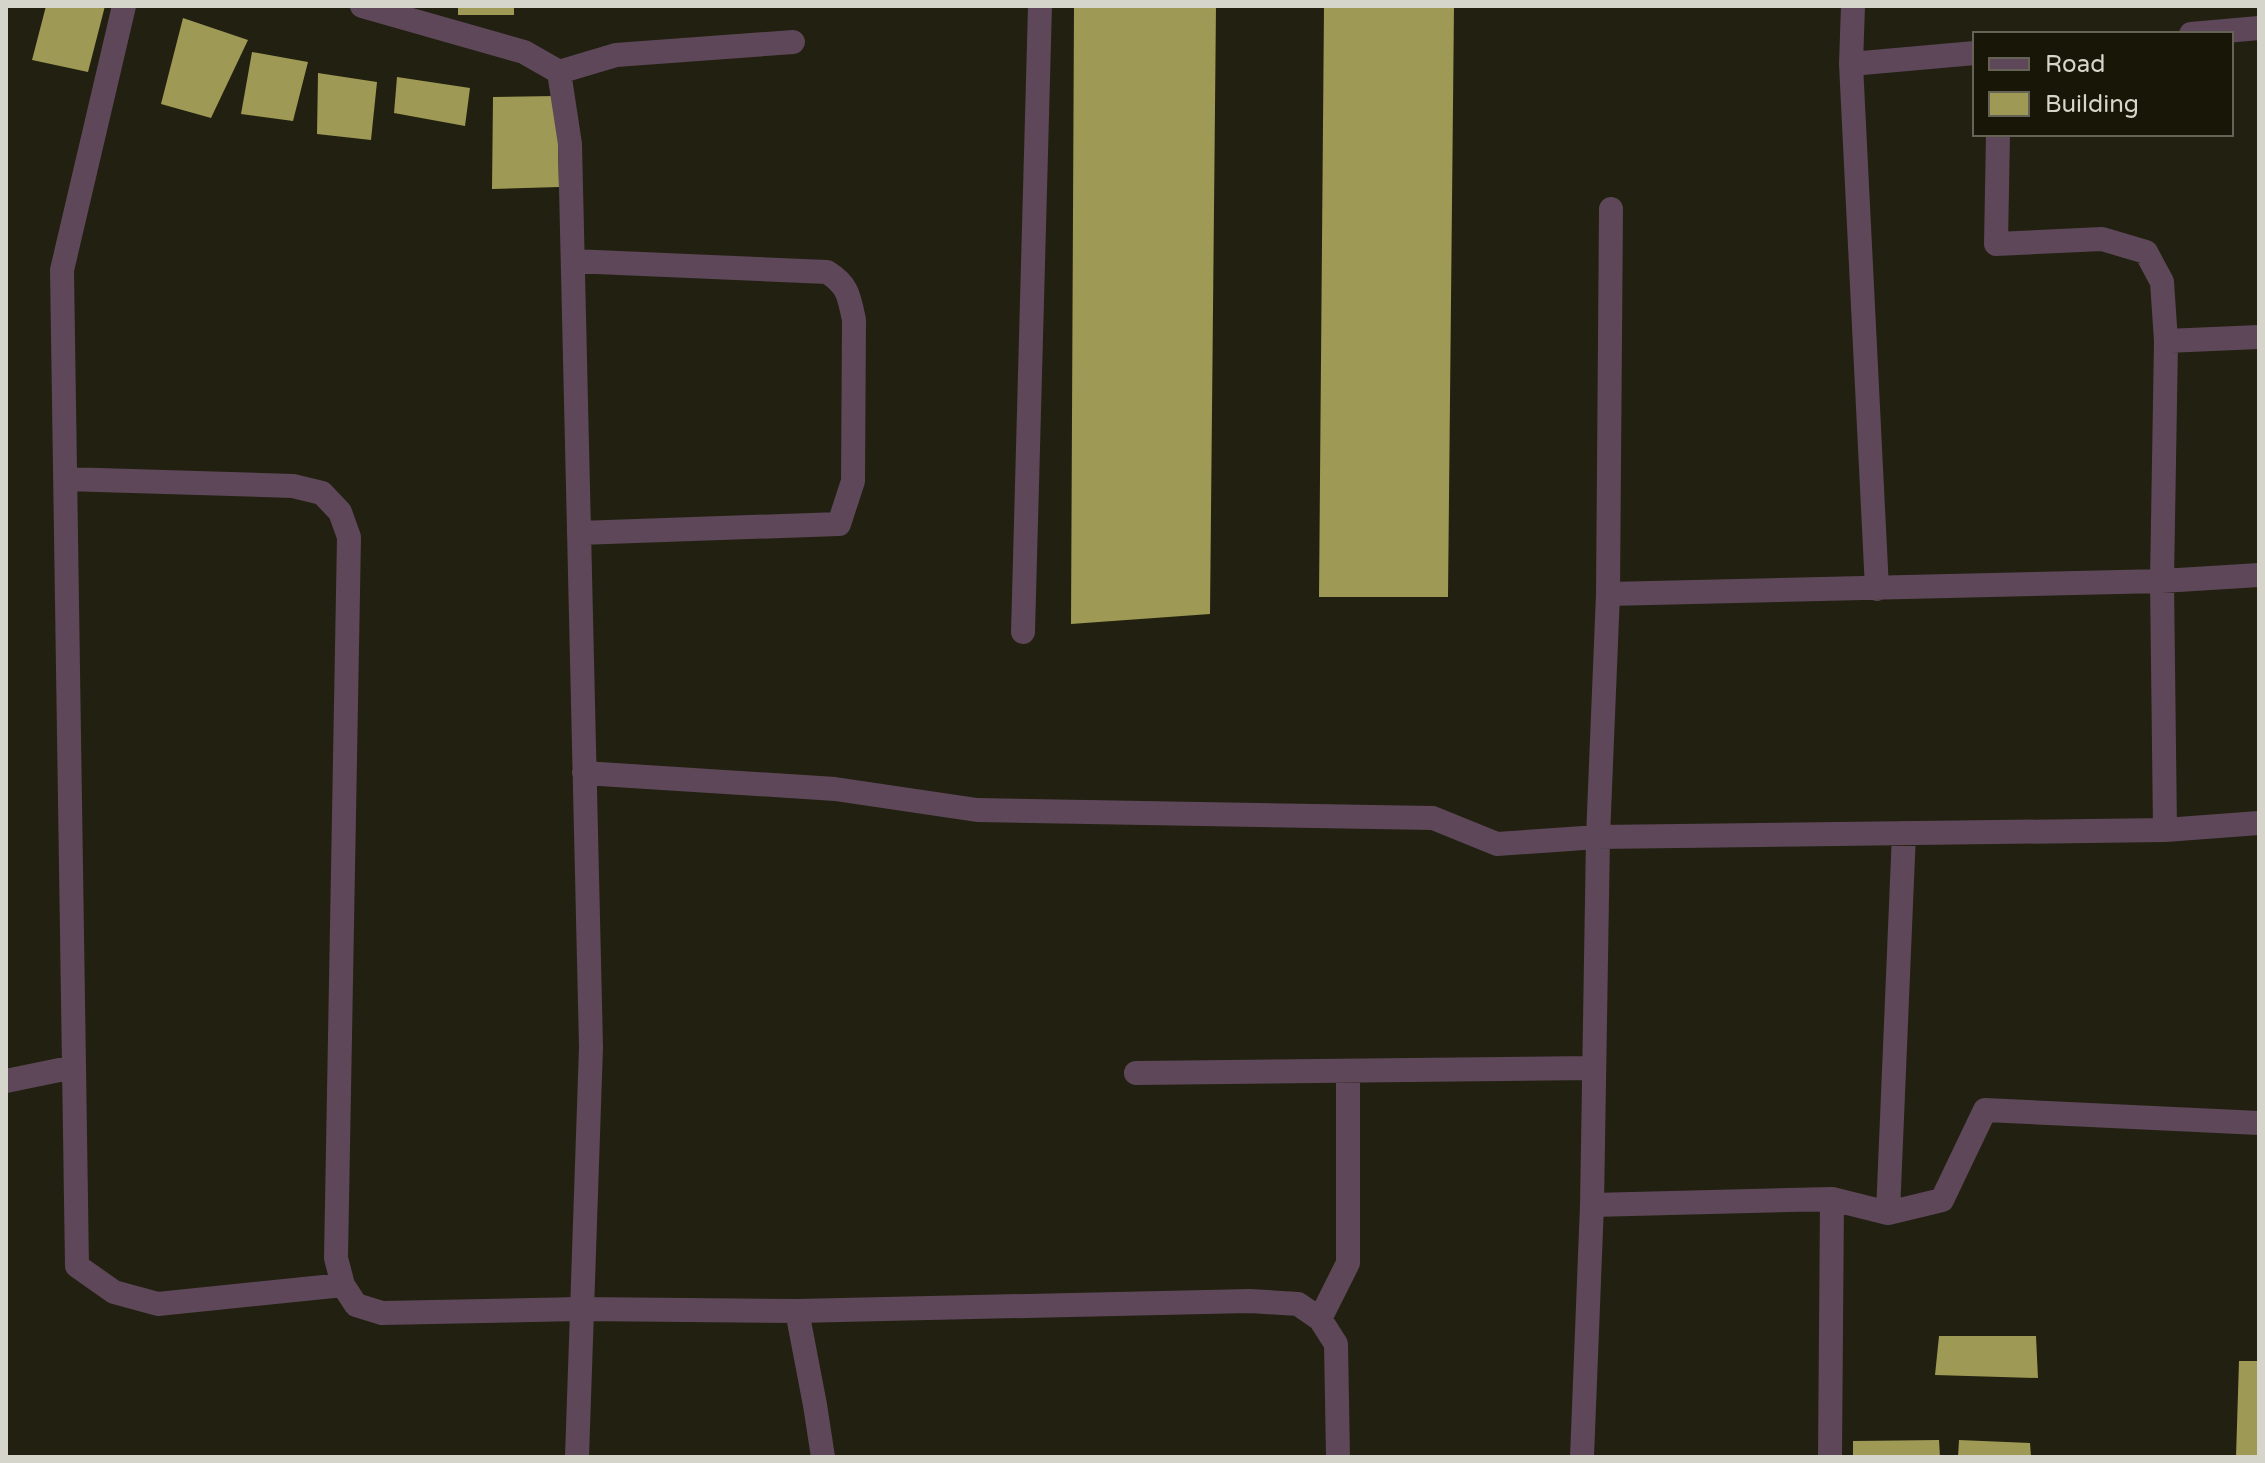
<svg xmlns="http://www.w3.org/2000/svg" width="2265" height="1463" viewBox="0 0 2265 1463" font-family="'Varela Round',sans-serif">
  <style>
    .building { fill: #9e9954 }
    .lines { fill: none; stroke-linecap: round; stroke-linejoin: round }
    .minor { stroke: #5d4759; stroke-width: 24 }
  </style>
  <rect width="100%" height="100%" fill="#222010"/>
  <path class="building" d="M 46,6 L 105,6 L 88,72 L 32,60 Z
    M 458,6 L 514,6 L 514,15 L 458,15 Z
    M 1074,6 L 1216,6 L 1210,614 L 1071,624 Z
    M 1324,6 L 1454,6 L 1448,597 L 1319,597 Z
    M 183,18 L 248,40 L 211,118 L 161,104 Z
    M 252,52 L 308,62 L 293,121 L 241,114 Z
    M 318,73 L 377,82 L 371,140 L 317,134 Z
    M 397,77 L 470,88 L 465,126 L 394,113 Z
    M 557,96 L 559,187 L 492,189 L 493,97 Z
    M 1939,1336 L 2036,1336 L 2038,1378 L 1935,1375 Z
    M 2239,1361 L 2259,1361 L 2259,1457 L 2236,1457 Z
    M 1939,1440 L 1940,1457 L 1853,1457 L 1853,1441 Z
    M 1959,1440 L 2030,1443 L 2031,1457 L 1958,1457 Z"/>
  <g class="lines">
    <path class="minor" d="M 124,6 L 62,270 L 77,1266 L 114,1292 L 158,1304 L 343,1285
      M 362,6 L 524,52 L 559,72 L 570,144 L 591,1047 L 577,1457
      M 2191,34 L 2259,28
      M 1851,64 L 1853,6
      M 559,72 L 616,55 L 793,42
      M 1998,134 L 1996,244 L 2102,239 L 2146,252 L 2162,282 L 2166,341
      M 573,261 L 827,272 C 848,285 849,296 854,320 L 853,481 L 839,524 L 579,533
      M 65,479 L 293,486 L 322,493 L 340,512 L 349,537 L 336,1258 L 343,1285 L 356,1305 L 382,1313 L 581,1309 L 797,1311 L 1250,1301 L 1298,1304 L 1320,1319 L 1336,1344 L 1338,1457
      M 1877,589 L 1851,64 L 1975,53
      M 1608,594 L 2162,581 L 2259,575
      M 1023,632 L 1040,6
      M 584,773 L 835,789 L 977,810 L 1433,818 L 1497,844 L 1598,837 L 2165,830 L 2259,823
      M 2165,830 L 2162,581 L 2166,341 L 2259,337
      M 1136,1073 L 1594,1068
      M 6,1081 L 74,1067
      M 1832,1199 L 1888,1213 L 1942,1200 L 1985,1110 L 2259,1123
      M 1592,1205 L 1832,1199 L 1830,1457
      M 1888,1213 L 1904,833
      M 797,1311 L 815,1405 L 823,1457
      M 1320,1319 L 1348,1263 L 1348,1071
      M 1582,1457 L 1592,1205 L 1598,837 L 1608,594 L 1611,209"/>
  </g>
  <rect width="2265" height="1463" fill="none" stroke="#d6d5cb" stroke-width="16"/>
  <rect x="1973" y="32" width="260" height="104" fill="#181707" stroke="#646355" stroke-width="2"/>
  <rect x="1989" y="58" width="40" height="12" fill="#5d4759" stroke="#646355" stroke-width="2"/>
  <text x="2045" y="72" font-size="24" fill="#d6d5cb">Road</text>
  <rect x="1989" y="92" width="40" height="24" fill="#9e9954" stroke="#646355" stroke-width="2"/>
  <text x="2045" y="112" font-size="24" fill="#d6d5cb">Building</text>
</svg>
